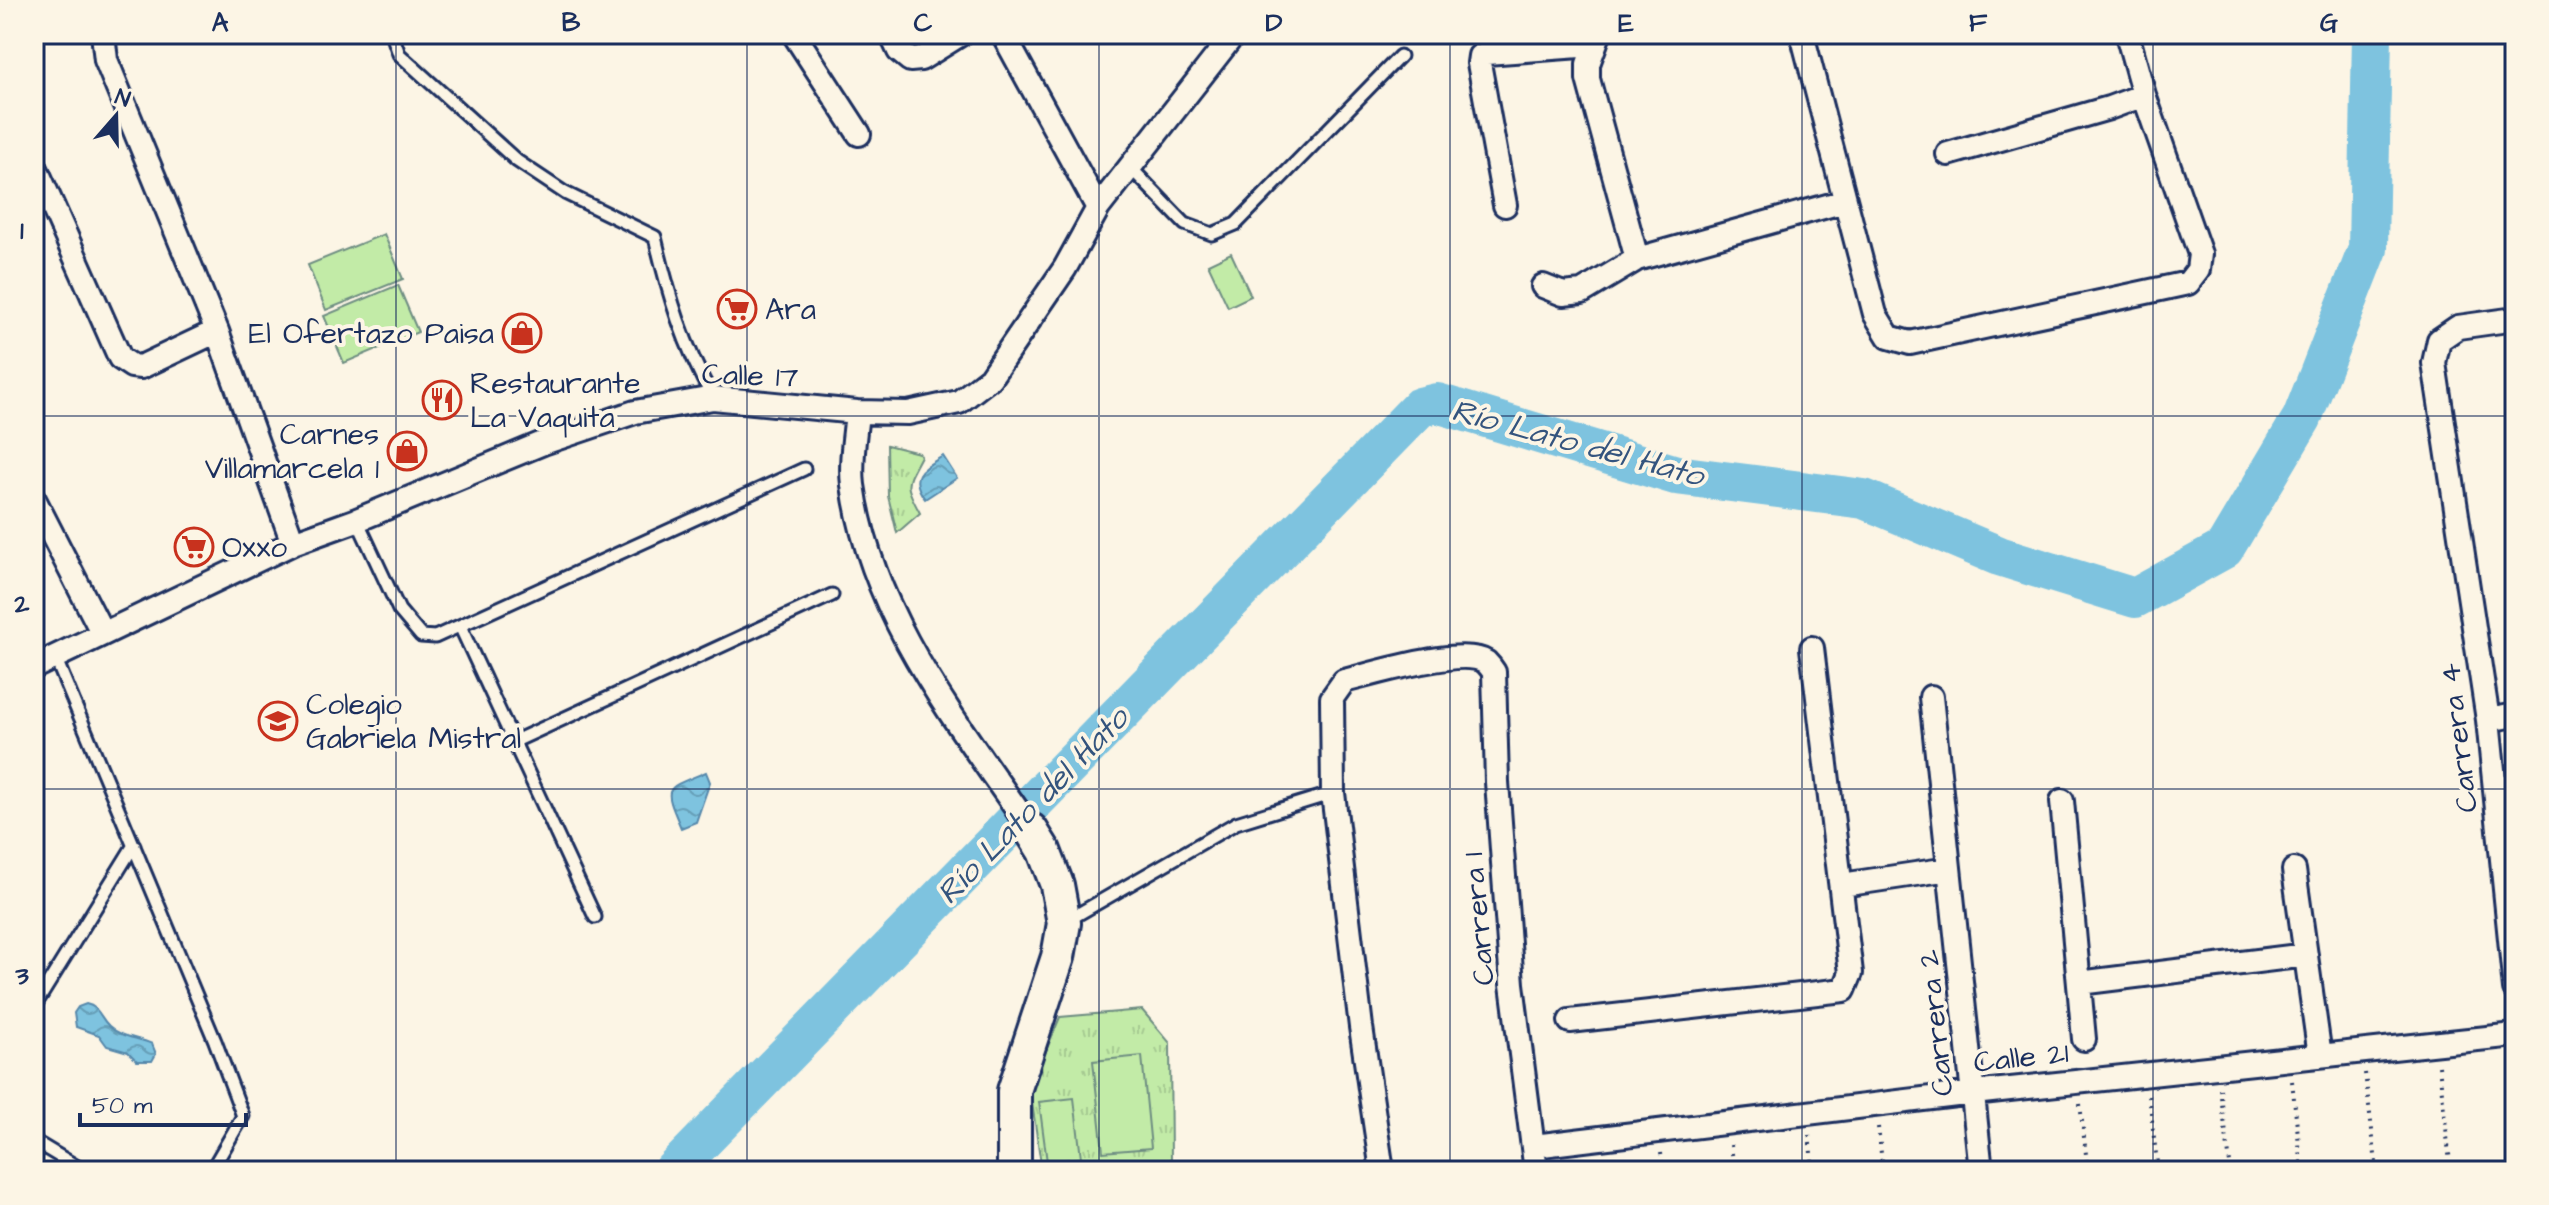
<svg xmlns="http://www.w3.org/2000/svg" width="2549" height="1205" viewBox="0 0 2549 1205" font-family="'Architects Daughter',sans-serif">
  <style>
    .grass { fill: url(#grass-tufts); stroke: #6e8d82; stroke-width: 2 }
    .pitch { fill: #c2eba7; stroke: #6e8d82; stroke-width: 2 }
    .water { fill: url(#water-waves); stroke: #5688ab; stroke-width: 2 }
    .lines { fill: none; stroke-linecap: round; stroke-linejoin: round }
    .river { stroke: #7ec3df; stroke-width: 40 }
    .lane-casing { stroke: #1b2f5e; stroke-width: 17 }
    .street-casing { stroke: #1b2f5e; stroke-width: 28 }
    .secondary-casing { stroke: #1b2f5e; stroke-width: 38 }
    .path { stroke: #1b2f5e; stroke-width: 4; stroke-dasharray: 2 6; stroke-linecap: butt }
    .lane { stroke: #fcf5e5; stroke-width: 11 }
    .street { stroke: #fcf5e5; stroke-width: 22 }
    .secondary { stroke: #fcf5e5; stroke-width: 32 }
    .grid { fill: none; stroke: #1b2f5e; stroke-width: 2; stroke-opacity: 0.55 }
    .labels { text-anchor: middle; stroke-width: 8; stroke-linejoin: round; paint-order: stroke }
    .poi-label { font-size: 30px; fill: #1b2f5e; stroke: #fcf5e5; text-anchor: start }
    .street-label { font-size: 30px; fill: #1b2f5e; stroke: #fcf5e5 }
    .water-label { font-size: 32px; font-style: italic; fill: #34547e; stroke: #fcf5e5 }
    .neatline { fill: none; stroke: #1b2f5e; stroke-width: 3 }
    .grid-label { font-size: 26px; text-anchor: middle; font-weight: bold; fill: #1b2f5e }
  </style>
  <defs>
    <pattern id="grass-tufts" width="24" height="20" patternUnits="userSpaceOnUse" patternTransform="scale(2)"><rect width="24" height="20" fill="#c2eba7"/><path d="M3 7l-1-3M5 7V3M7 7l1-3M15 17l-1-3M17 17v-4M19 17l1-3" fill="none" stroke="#a6ca92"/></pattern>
    <pattern id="water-waves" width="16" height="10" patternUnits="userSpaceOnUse" patternTransform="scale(2)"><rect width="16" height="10" fill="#7ec3df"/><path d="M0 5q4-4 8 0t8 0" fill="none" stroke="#669fb8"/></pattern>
  </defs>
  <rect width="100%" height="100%" fill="#fcf5e5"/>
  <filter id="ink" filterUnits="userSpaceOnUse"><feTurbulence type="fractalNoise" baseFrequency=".0125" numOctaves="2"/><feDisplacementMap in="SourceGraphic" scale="16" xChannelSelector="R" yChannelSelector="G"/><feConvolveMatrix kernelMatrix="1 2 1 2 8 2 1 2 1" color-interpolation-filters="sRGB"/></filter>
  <g filter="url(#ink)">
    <path class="grass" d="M 887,445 L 919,453 L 921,456 C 906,485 903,482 920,513 L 897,533 L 888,496 Z
      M 1142,1010 L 1170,1043 L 1171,1163 L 1081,1171 L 1042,1171 L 1030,1089 L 1060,1017 Z"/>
    <path class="pitch" d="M 384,234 L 403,279 L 326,310 L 308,265 Z
      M 1231,253 L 1251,296 L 1228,307 L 1208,264 Z
      M 398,285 L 418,332 L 344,363 L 324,316 Z
      M 1142,1056 L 1151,1148 L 1103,1152 L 1093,1061 Z
      M 1074,1098 L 1081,1158 L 1047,1162 L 1039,1102 Z"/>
    <path class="water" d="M 943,456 L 957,478 L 925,499 C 907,475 923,468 943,456 Z
      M 706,772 L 710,782 L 696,822 L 681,828 C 663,785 663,790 706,772 Z
      M 86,1004 C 100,1007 99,1017 109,1026 C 122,1038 136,1037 152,1044 L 156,1054 L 152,1061 L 137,1061 L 128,1052 L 107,1046 L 99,1035 L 76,1027 L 74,1013 L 78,1007 Z"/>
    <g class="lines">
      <path class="river" d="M 673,1171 L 1420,407 L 1437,403 L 1676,475 L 1864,499 L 1999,556 L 2135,598 L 2224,549 L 2302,418 L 2368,249 L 2372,34"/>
      <defs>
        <path id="lane" d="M 392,34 L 399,54 L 517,161 L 565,193 L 655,237 C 669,297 683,344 713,398
          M 1130,167 L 1185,224 L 1212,234 L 1236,224 L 1400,56
          M 357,520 L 399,610 L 421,636 L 435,637 L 804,469
          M 460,626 L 595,917
          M 55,657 L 215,1041 L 243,1116 L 211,1171
          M 513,742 L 832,595
          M 1068,920 L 1236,823 L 1333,793
          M 37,1002 L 134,845
          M 34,1141 L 84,1171"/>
        <path id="street" d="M 103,34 L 106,60 L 217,331 L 293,543
          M 794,34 L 859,134
          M 891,34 L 899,51 L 910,60 L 921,59 L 961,34
          M 1003,34 L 1098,208
          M 1599,34 L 1588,64 L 1588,79 L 1637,259
          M 1802,34 L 1875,314 L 1889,337 L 1910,343 L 2188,283 L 2198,270 L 2200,254 L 2144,95 L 2127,34
          M 1948,154 L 2109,108 L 2144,95
          M 34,164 L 120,358 L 132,366 L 141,367 L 217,331
          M 1505,205 L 1479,63 L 1480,56 L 1486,53 L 1580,46 L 1596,42
          M 1543,286 L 1563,294 L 1582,292 L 1637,259 L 1845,201
          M 2515,319 L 2458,327 L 2439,340 L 2434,363 L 2488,720 L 2515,989
          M 857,412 C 855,435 850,462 853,485 C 871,617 959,724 1031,830
          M 34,499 L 103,634
          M 34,667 L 293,543 L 357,520 L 543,443 L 635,412 L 713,398 L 857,412 L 908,413 L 959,402 L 990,378 L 1065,268 L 1098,208 L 1234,34
          M 1931,697 L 1981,1171
          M 2488,720 L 2515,715
          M 2062,801 L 2084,1039
          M 2294,870 L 2320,1056
          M 1842,885 L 1949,869
          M 2079,983 L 2306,955
          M 1570,1021 L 1844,990 L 1851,973 L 1812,648
          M 1534,1146 L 1973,1093 L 2515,1035
          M 1382,1171 L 1361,1027 L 1333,793 L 1332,698 L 1344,681 C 1373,674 1463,646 1486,662 C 1488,664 1492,669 1494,672 L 1497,782 L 1512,984 L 1536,1171"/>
        <path id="secondary" d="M 1014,1171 L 1014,1091 L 1058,957 L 1064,923 L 1057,885 L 1044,851 L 1031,830"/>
      </defs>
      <use href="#lane" class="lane-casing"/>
      <use href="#street" class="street-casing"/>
      <use href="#secondary" class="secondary-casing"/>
      <path class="path" d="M 2439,1066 L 2451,1171
        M 2365,1073 L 2377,1171
        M 2292,1081 L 2302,1171
        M 2220,1089 L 2231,1171
        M 2149,1096 L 2158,1171
        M 2080,1104 L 2088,1171
        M 1878,1127 L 1883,1171
        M 1809,1135 L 1813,1171
        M 1731,1145 L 1734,1171
        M 1661,1153 L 1663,1171
        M 1587,1159 L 1589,1171"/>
      <use href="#lane" class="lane"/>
      <use href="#street" class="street"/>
      <use href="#secondary" class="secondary"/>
    </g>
  </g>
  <path class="grid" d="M 396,34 L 396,1171M 747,34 L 747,1171M 1099,34 L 1099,1171M 1450,34 L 1450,1171M 1802,34 L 1802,1171M 2153,34 L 2153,1171M 34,416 L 2515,416M 34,789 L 2515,789"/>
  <defs>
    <symbol id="supermarket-ring" viewBox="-11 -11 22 22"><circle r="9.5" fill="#fcf5e5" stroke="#c8321e" stroke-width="1.5"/><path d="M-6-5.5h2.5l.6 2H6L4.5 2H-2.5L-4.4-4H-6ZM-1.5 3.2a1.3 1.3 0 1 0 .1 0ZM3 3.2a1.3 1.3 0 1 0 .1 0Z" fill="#c8321e"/></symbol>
    <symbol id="shop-ring" viewBox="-11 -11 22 22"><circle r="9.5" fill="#fcf5e5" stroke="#c8321e" stroke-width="1.5"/><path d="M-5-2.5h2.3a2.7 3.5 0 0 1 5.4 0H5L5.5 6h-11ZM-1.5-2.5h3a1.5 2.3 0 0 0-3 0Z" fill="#c8321e"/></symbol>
    <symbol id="restaurant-ring" viewBox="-11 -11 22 22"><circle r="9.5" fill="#fcf5e5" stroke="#c8321e" stroke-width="1.5"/><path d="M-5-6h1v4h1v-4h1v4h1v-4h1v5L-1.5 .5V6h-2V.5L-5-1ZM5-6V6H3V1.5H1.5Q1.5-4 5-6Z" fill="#c8321e"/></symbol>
    <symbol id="school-ring" viewBox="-11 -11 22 22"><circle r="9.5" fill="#fcf5e5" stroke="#c8321e" stroke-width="1.5"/><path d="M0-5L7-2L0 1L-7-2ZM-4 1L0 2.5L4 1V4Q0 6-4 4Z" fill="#c8321e"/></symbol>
  </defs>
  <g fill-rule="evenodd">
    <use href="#supermarket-ring" x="715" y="287" width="44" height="44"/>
    <use href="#shop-ring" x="500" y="311" width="44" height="44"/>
    <use href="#restaurant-ring" x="420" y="378" width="44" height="44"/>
    <use href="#shop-ring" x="385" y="429" width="44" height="44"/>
    <use href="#supermarket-ring" x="172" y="525" width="44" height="44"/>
    <use href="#school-ring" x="256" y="699" width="44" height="44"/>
  </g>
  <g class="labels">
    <g class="poi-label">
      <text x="765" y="319">Ara</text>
      <text x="494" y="343" text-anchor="end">El Ofertazo Paisa</text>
      <text x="470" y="393">Restaurante<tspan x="470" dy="34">La Vaquita</tspan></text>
      <text x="379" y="444" text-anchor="end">Carnes<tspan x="379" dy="34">Villamarcela 1</tspan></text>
      <text x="222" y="557">Oxxo</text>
      <text x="306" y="714">Colegio<tspan x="306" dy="34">Gabriela Mistral</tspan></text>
    </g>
    <g class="street-label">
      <text transform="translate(750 375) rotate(2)" y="10">Calle 17</text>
      <text transform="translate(2458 738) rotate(-97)" y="10">Carrera 4</text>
      <text transform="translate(1478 919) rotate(-95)" y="10">Carrera 1</text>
      <text transform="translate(1935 1023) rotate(-96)" y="10">Carrera 2</text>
      <text transform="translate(2021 1057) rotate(-6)" y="10">Calle 21</text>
    </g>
    <g class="water-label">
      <text transform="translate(1578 442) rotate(15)" y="11">Río Lato del Hato</text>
      <text transform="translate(1032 805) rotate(-46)" y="11">Río Lato del Hato</text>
    </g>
  </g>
  <rect width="2549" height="1205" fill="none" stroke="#fcf5e5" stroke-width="88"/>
  <g transform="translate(116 116) rotate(20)" stroke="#fcf5e5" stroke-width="6" paint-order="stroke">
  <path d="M0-6L14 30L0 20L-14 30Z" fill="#1b2f5e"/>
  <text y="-12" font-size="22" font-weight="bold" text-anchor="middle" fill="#1b2f5e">N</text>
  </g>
  <path d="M80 1113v12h166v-12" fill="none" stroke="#1b2f5e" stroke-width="4"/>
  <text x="92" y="1113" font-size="24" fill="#1b2f5e" stroke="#fcf5e5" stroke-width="6" paint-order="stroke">50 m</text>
  <rect x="44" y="44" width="2461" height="1117" class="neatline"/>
  <g class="grid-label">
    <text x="220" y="31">A</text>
    <text x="571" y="31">B</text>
    <text x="923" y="31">C</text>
    <text x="1274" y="31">D</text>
    <text x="1626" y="31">E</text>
    <text x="1978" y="31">F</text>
    <text x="2329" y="31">G</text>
    <text x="22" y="239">1</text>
    <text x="22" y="612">2</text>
    <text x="22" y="984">3</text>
  </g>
</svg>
